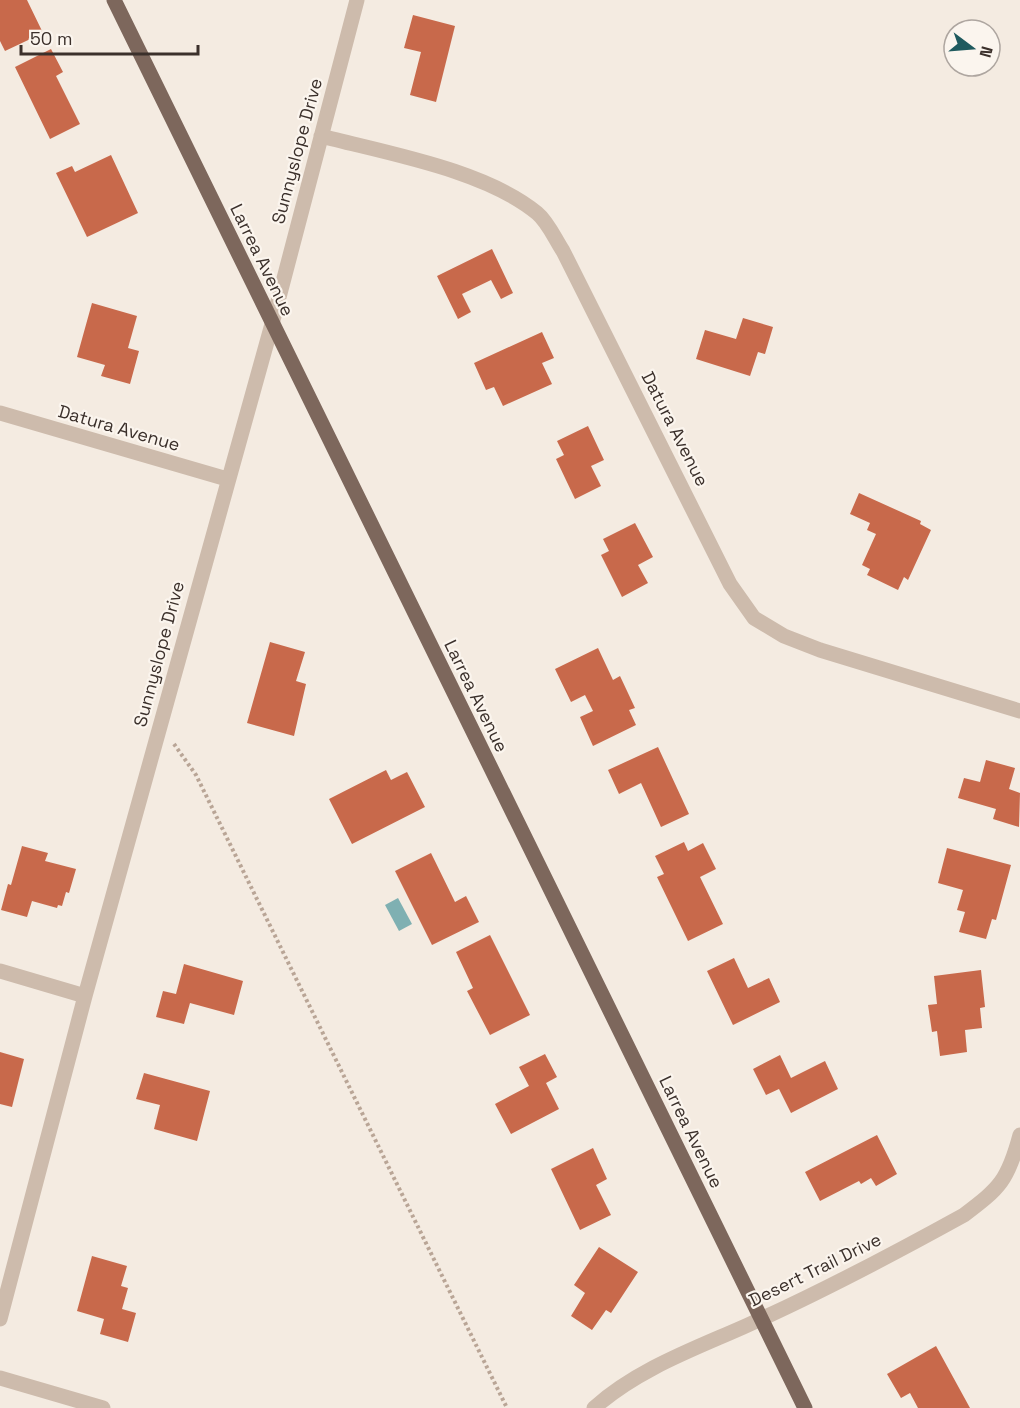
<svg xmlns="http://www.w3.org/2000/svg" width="1020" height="1408" viewBox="0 0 1020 1408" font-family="'Space Grotesk',sans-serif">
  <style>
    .water { fill: #7fb0b2 }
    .building { fill: #c8694b }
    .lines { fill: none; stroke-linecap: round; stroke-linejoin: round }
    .path { stroke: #b9a596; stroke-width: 4; stroke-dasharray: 3 3; stroke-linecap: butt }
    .minor { stroke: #cdbbac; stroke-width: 15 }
    .major { stroke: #7d675c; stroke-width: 15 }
    .labels { text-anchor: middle; stroke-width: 4.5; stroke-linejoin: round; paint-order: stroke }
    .street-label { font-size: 18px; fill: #3b302b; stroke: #fbf5ee }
  </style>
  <rect width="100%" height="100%" fill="#f4ebe1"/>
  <path class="water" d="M 398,898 L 412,924 L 399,931 L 385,905 Z"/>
  <path class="building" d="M 0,0 L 27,0 L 43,33 L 5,51 L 0,41 Z
    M 413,15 L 455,26 L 436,102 L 410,95 L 421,52 L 404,48 Z
    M 51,49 L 63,72 L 56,76 L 80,124 L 50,139 L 15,67 Z
    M 111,155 L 138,213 L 87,237 L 56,173 L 72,166 L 75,172 Z
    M 492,249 L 513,293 L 501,299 L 491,280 L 462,294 L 471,312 L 458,319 L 437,276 Z
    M 92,303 L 137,316 L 128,348 L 139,351 L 130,384 L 101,376 L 105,365 L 77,357 Z
    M 743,318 L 773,327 L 765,354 L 758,352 L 750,376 L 696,359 L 705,330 L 736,339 Z
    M 542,332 L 554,358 L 542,363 L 552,384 L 503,406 L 494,387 L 486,390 L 474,363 Z
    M 588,426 L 604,460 L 591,466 L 601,486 L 575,499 L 556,459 L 564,455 L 557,441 Z
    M 859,493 L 921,521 L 920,524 L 931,530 L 908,580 L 904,577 L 898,590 L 867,575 L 870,569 L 862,565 L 876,534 L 867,530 L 870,523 L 850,514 Z
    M 635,523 L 653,557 L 638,565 L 648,583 L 622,597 L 601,555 L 609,551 L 603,539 Z
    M 270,642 L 305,652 L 296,681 L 306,684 L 294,736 L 247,723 Z
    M 598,648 L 613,680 L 620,676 L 635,708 L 629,710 L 636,725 L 593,746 L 580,717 L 593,711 L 585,695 L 571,702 L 555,669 Z
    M 658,747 L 689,814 L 661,827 L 641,783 L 619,794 L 608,770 Z
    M 986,760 L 1015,768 L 1009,789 L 1020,793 L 1019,827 L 993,819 L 996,809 L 958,798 L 964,778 L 980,782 Z
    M 386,770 L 391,780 L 407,772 L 425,807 L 352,844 L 329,799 Z
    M 684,842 L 688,851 L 703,843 L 716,869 L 700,877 L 723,924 L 688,941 L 657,877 L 664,874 L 655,856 Z
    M 22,846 L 48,853 L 45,861 L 76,869 L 69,893 L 66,892 L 62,906 L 58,905 L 57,908 L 32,901 L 27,917 L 1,910 L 8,884 L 11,885 Z
    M 947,848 L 1011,865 L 996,920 L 992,919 L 986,939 L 959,932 L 965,912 L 957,910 L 963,890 L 938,883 Z
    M 431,853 L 455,902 L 466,896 L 479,922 L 432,945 L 395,871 Z
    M 490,935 L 530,1015 L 490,1035 L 467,991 L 473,988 L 456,952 Z
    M 734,958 L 748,988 L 769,978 L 780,1002 L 733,1025 L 707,971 Z
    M 184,964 L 243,981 L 234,1015 L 190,1003 L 184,1024 L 156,1017 L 163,991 L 176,994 Z
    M 981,970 L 985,1007 L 980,1008 L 982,1028 L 965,1030 L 967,1052 L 940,1056 L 937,1031 L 932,1032 L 928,1005 L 937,1004 L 934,976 Z
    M 0,1052 L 24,1059 L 12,1107 L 0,1104 Z
    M 545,1054 L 557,1077 L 546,1083 L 559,1109 L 511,1134 L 495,1104 L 529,1086 L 519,1067 Z
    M 780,1055 L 791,1078 L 825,1061 L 838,1089 L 791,1113 L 779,1089 L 766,1095 L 753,1069 Z
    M 144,1073 L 210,1091 L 197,1141 L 154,1129 L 160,1105 L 136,1099 Z
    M 877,1135 L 897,1174 L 876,1186 L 871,1178 L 861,1184 L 859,1181 L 820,1201 L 805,1172 Z
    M 593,1148 L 607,1179 L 596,1185 L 611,1215 L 580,1230 L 551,1169 Z
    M 599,1247 L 638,1272 L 611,1313 L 606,1310 L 592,1330 L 571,1316 L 585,1293 L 574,1285 Z
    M 92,1256 L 127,1266 L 121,1286 L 128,1288 L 122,1309 L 136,1313 L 128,1342 L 100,1334 L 104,1319 L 77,1311 Z
    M 936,1346 L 970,1408 L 918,1408 L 910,1393 L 901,1398 L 887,1374 Z"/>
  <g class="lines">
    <path class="path" d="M 174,744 L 196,775 L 507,1408"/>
    <path class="minor" d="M 321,136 C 386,153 485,170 537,213 C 548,222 555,239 563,251 L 730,584 L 754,618 L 784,636 L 820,650 L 1020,711
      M 0,413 L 227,479
      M 0,971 L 85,996
      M 0,1319 L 85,996 L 272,324 L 357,0
      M 0,1378 L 103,1408
      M 594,1408 C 641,1366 703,1346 759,1320 C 829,1288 897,1252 964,1215 C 1000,1188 1008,1180 1020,1135"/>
    <path class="major" d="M 114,0 L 805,1408"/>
  </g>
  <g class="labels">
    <g class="street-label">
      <text transform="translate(297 151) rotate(-75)" y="6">Sunnyslope Drive</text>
      <text transform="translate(262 260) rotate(64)" y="6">Larrea Avenue</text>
      <text transform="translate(119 428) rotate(16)" y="6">Datura Avenue</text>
      <text transform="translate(675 429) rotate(63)" y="6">Datura Avenue</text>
      <text transform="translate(159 654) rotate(-75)" y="6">Sunnyslope Drive</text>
      <text transform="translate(476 696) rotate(64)" y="6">Larrea Avenue</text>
      <text transform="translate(691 1132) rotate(64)" y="6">Larrea Avenue</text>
      <text transform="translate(815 1270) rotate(-26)" y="6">Desert Trail Drive</text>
    </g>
  </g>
  <g transform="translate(972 48) rotate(106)"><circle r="28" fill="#fbf5ee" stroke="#aea6a0" stroke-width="1.5"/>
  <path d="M0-4.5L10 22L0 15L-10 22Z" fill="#1f5a5e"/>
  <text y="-9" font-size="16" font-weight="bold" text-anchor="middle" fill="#3b302b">N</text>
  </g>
  <path d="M21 45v9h177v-9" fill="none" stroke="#3b302b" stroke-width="3"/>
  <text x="30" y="45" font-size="18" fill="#3b302b" stroke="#fbf5ee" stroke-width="4.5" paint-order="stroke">50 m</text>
</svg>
